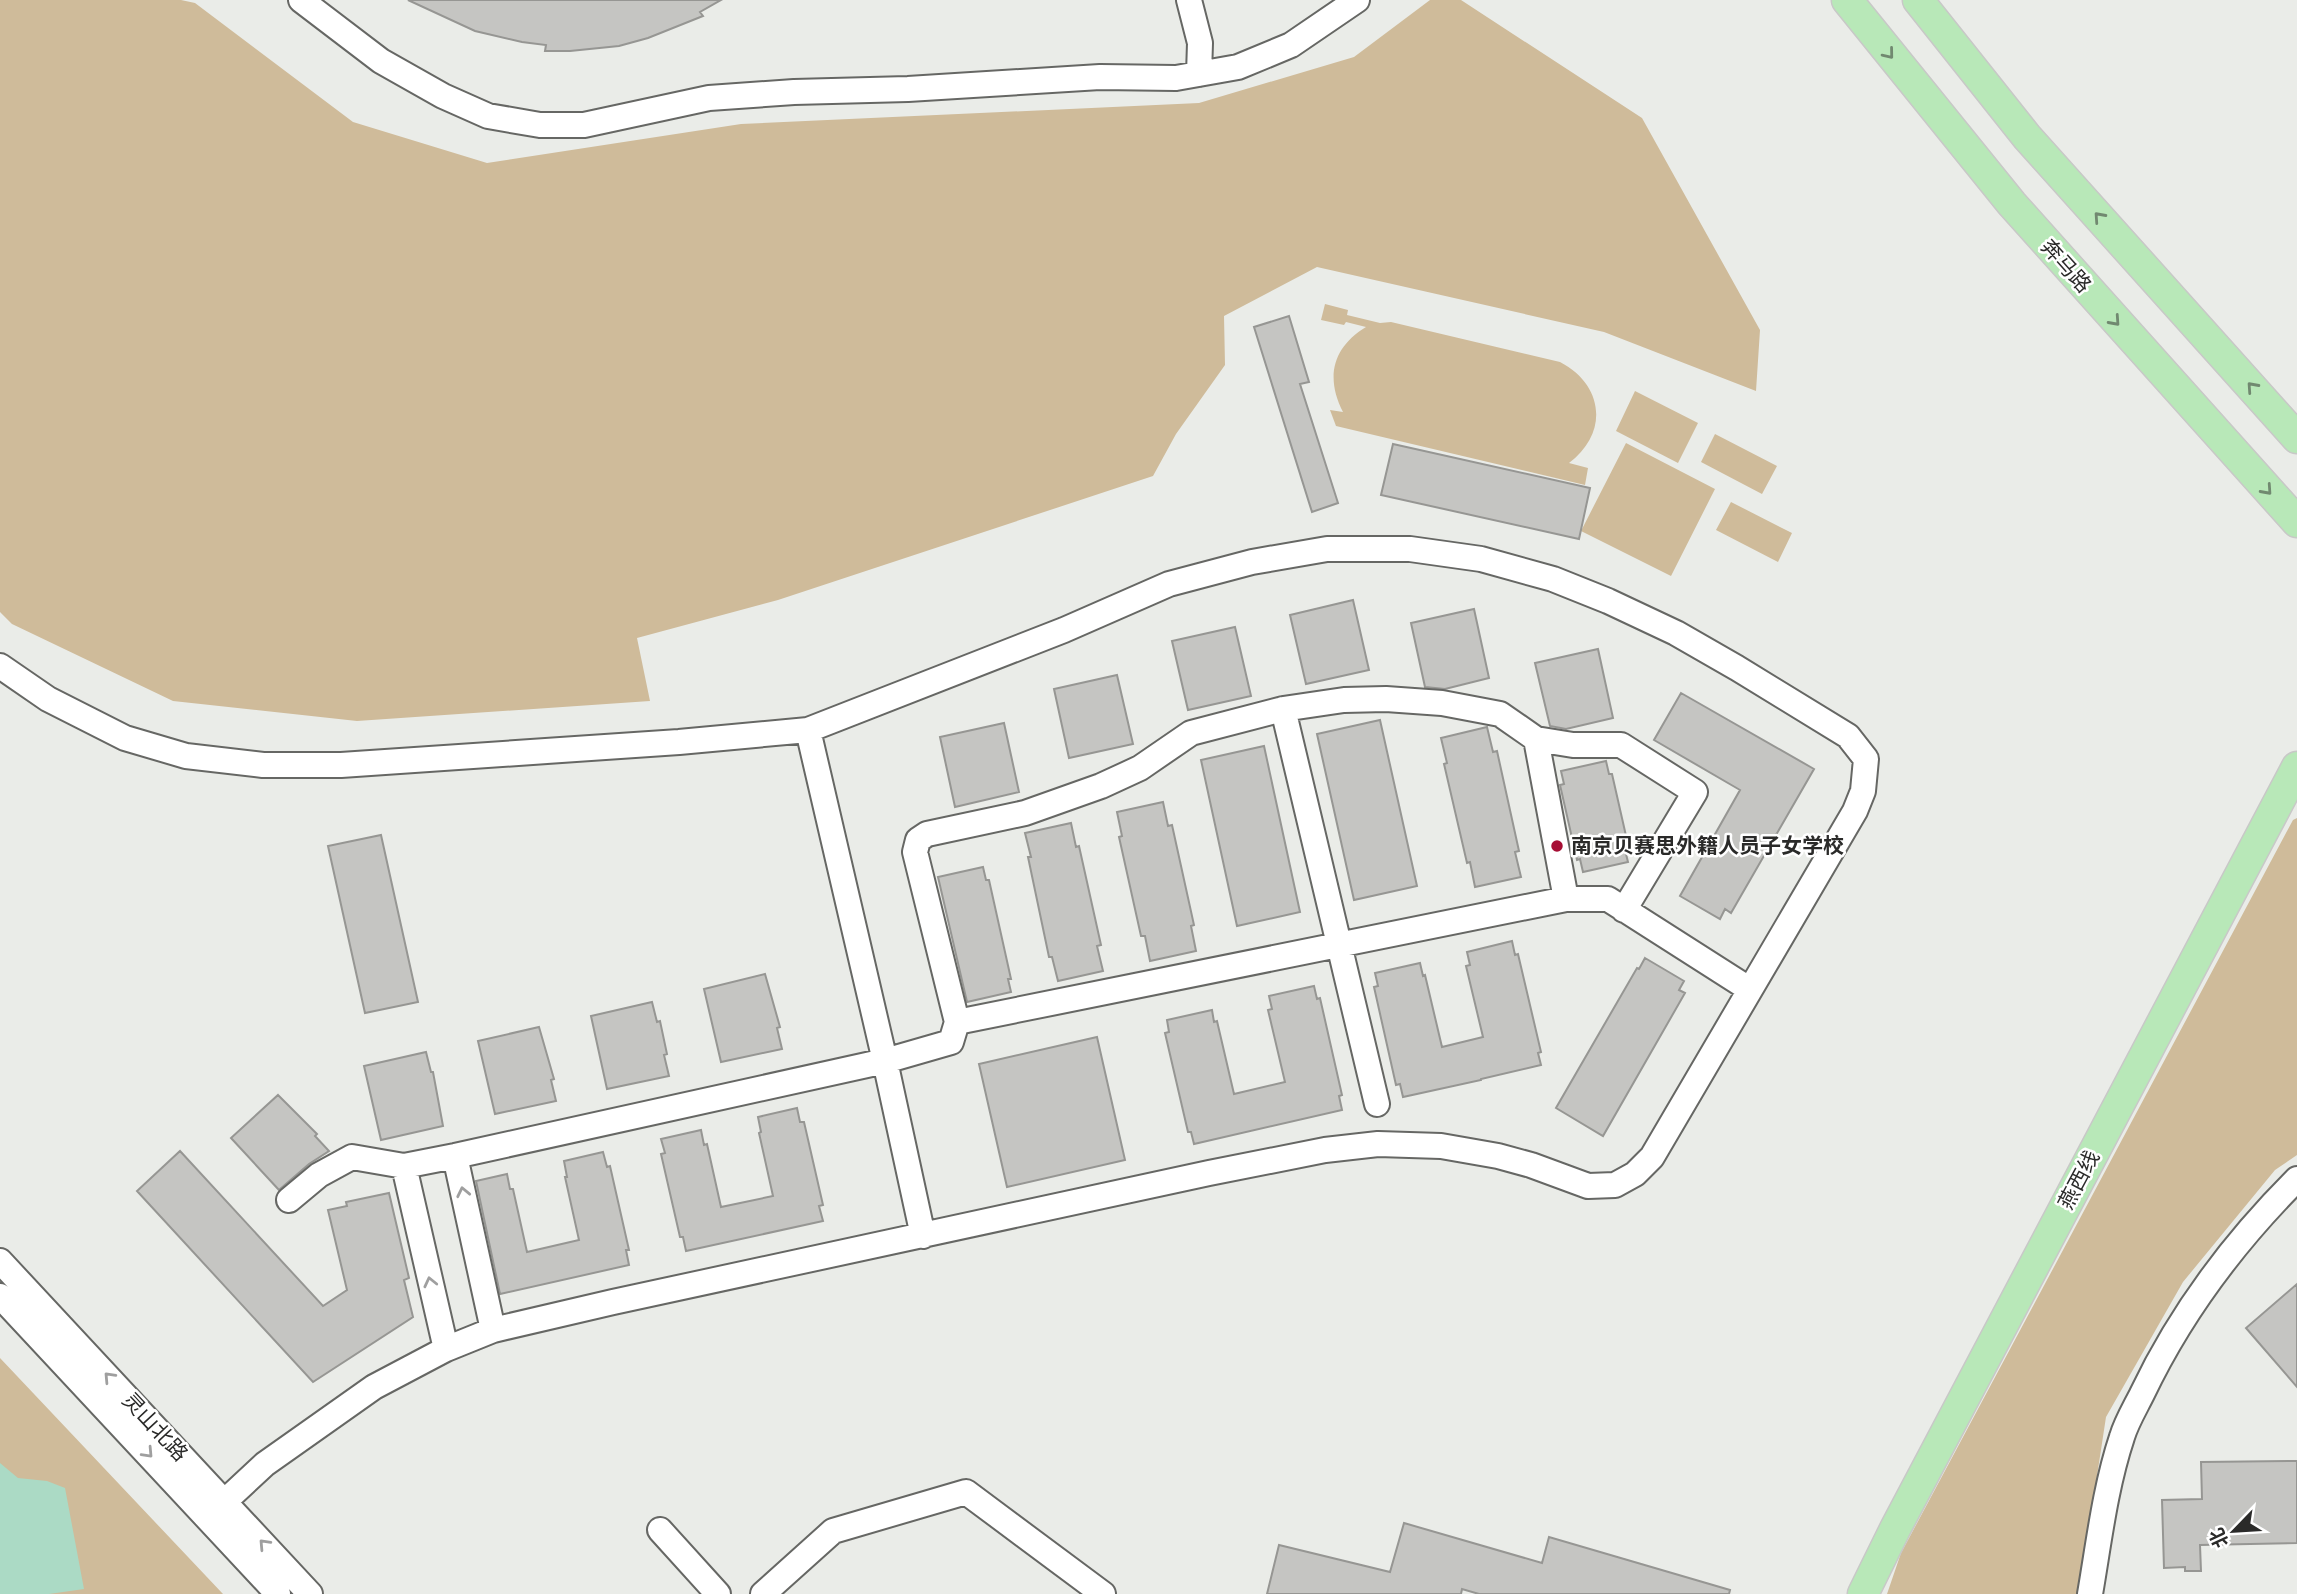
<svg xmlns="http://www.w3.org/2000/svg" width="2297" height="1594" viewBox="0 0 2297 1594" font-family="'Libre Baskerville','Noto Sans SC',serif">
  <style>
    .green { fill: #cfbb9a }
    .water { fill: #abdac5 }
    .building { fill: #c5c5c2; stroke: #969693; stroke-width: 2 }
    .lines { fill: none; stroke-linecap: round; stroke-linejoin: round }
    .minor-casing { stroke: #666764; stroke-width: 28 }
    .major-casing { stroke: #c8c8c7; stroke-width: 33 }
    .minor { stroke: #fff; stroke-width: 24 }
    .major { stroke: #b8e8b8; stroke-width: 30 }
    .oneway { stroke: #718970 }
    .oneway2 { stroke: #9f9f9f }
    .poi-dot { fill: #a60d34; stroke: #fff; stroke-width: 2.5 }
    .labels { text-anchor: middle; stroke-width: 5; stroke-linejoin: round; paint-order: stroke }
    .street-label { font-size: 21px; fill: #2a2a29; stroke: #fff }
    .poi-label { font-size: 21px; font-weight: bold; fill: #2a2a29; stroke: #fff; text-anchor: start }
  </style>
  <rect width="100%" height="100%" fill="#eaece8"/>
  <path class="green" d="M 0,0 L 181,0 L 195,3 L 353,122 L 487,163 L 741,124 L 1199,103 L 1354,57 L 1430,0 L 1461,0 L 1642,118 L 1760,330 L 1756,391 L 1604,332 L 1317,267 L 1224,316 L 1225,365 L 1176,434 L 1153,476 L 778,600 L 637,638 L 650,701 L 357,721 L 173,701 L 12,624 L 0,612 Z
    M 1325,304 L 1348,310 L 1347,315 L 1380,323 L 1391,322 L 1560,362 C 1604,385 1609,433 1569,463 L 1588,468 L 1585,485 L 1336,426 L 1330,410 L 1343,412 C 1325,377 1333,347 1366,327 L 1346,322 L 1344,325 L 1321,320 Z
    M 1635,391 L 1698,423 L 1678,463 L 1616,431 Z
    M 1715,434 L 1777,466 L 1762,494 L 1701,462 Z
    M 1626,443 L 1715,489 L 1671,576 L 1581,531 Z
    M 1731,502 L 1792,533 L 1778,562 L 1716,530 Z
    M 2297,818 L 2297,1155 L 2275,1170 L 2183,1282 L 2106,1417 L 2079,1594 L 1887,1594 L 1901,1553 L 2293,820 Z
    M 0,1358 L 223,1594 L 0,1594 Z"/>
  <path class="water" d="M 0,1463 L 18,1478 L 47,1481 L 65,1488 L 84,1589 L 49,1594 L 0,1594 Z"/>
  <path class="building" d="M 408,0 L 721,0 L 700,12 L 703,16 L 648,38 L 619,46 L 570,51 L 545,51 L 546,45 L 522,42 L 475,31 Z
    M 1289,316 L 1309,382 L 1300,384 L 1338,503 L 1312,512 L 1254,327 Z
    M 1393,444 L 1590,488 L 1579,539 L 1381,495 Z
    M 1353,600 L 1369,670 L 1306,684 L 1290,615 Z
    M 1474,609 L 1489,678 L 1445,689 L 1425,687 L 1411,623 Z
    M 1235,627 L 1251,696 L 1188,710 L 1172,641 Z
    M 1598,649 L 1613,718 L 1566,729 L 1550,726 L 1535,663 Z
    M 1117,675 L 1133,744 L 1069,758 L 1054,689 Z
    M 1681,693 L 1814,769 L 1731,913 L 1725,909 L 1720,919 L 1680,896 L 1740,790 L 1654,740 Z
    M 1380,720 L 1417,886 L 1354,900 L 1317,734 Z
    M 1004,723 L 1019,792 L 955,807 L 940,737 Z
    M 1487,727 L 1493,752 L 1497,751 L 1519,851 L 1515,852 L 1521,877 L 1475,887 L 1470,862 L 1467,863 L 1444,764 L 1447,763 L 1441,738 Z
    M 1264,746 L 1300,912 L 1237,926 L 1201,760 Z
    M 1606,761 L 1609,774 L 1612,774 L 1629,849 L 1625,850 L 1628,862 L 1583,872 L 1580,859 L 1577,860 L 1560,785 L 1564,784 L 1561,771 Z
    M 1163,802 L 1168,826 L 1172,825 L 1194,925 L 1191,926 L 1196,951 L 1150,961 L 1145,936 L 1141,936 L 1119,837 L 1122,836 L 1117,812 Z
    M 1071,823 L 1076,847 L 1079,846 L 1101,945 L 1097,946 L 1103,971 L 1058,981 L 1052,957 L 1049,957 L 1028,857 L 1031,857 L 1025,833 Z
    M 381,835 L 418,1002 L 365,1013 L 328,846 Z
    M 983,867 L 986,880 L 989,880 L 1011,979 L 1008,979 L 1011,992 L 967,1002 L 938,877 Z
    M 1512,941 L 1515,955 L 1518,954 L 1541,1052 L 1538,1053 L 1541,1065 L 1481,1079 L 1481,1080 L 1403,1097 L 1400,1084 L 1396,1085 L 1374,987 L 1378,986 L 1375,973 L 1420,963 L 1423,976 L 1425,975 L 1442,1047 L 1483,1037 L 1466,966 L 1470,965 L 1467,952 Z
    M 1645,958 L 1684,981 L 1679,990 L 1685,993 L 1603,1136 L 1556,1108 L 1637,968 L 1639,969 Z
    M 765,974 L 780,1027 L 777,1028 L 782,1049 L 721,1062 L 704,989 Z
    M 1314,986 L 1317,999 L 1320,998 L 1342,1095 L 1339,1096 L 1342,1110 L 1194,1144 L 1191,1132 L 1188,1132 L 1165,1033 L 1169,1032 L 1167,1020 L 1212,1010 L 1214,1022 L 1217,1021 L 1234,1094 L 1285,1082 L 1268,1010 L 1272,1009 L 1269,996 Z
    M 652,1002 L 657,1022 L 660,1021 L 667,1054 L 664,1055 L 669,1076 L 607,1089 L 591,1016 Z
    M 539,1027 L 554,1079 L 551,1080 L 556,1101 L 495,1114 L 478,1041 Z
    M 1097,1037 L 1125,1160 L 1007,1187 L 979,1064 Z
    M 426,1052 L 431,1072 L 433,1072 L 443,1126 L 381,1140 L 364,1066 Z
    M 278,1095 L 317,1134 L 315,1136 L 329,1151 L 309,1164 L 279,1190 L 231,1138 Z
    M 797,1108 L 800,1122 L 804,1122 L 823,1205 L 819,1206 L 823,1221 L 686,1251 L 683,1237 L 680,1237 L 661,1154 L 665,1153 L 661,1139 L 701,1130 L 704,1145 L 707,1144 L 721,1207 L 773,1196 L 759,1133 L 761,1132 L 758,1117 Z
    M 180,1151 L 323,1306 L 347,1290 L 328,1210 L 347,1206 L 346,1202 L 389,1193 L 409,1278 L 404,1280 L 413,1317 L 313,1382 L 137,1191 Z
    M 603,1152 L 607,1167 L 610,1166 L 629,1250 L 626,1250 L 629,1265 L 500,1294 L 476,1181 L 507,1174 L 510,1189 L 513,1189 L 527,1252 L 579,1240 L 565,1177 L 567,1177 L 564,1161 Z
    M 2297,1284 L 2297,1387 L 2246,1328 Z
    M 2297,1461 L 2297,1543 L 2200,1545 L 2201,1571 L 2185,1571 L 2185,1567 L 2164,1568 L 2162,1500 L 2202,1499 L 2201,1462 Z
    M 1404,1523 L 1542,1563 L 1549,1537 L 1730,1590 L 1729,1594 L 1479,1594 L 1462,1589 L 1461,1594 L 1267,1594 L 1279,1545 L 1390,1572 Z"/>
  <g class="lines">
    <defs>
      <path id="minor" d="M 301,0 L 381,61 L 443,96 L 488,116 L 540,125 L 584,125 L 709,98 L 794,92 L 908,89 L 1100,77 L 1176,78 L 1238,67 L 1291,45 L 1357,0
        M 1189,0 L 1200,43 L 1199,74
        M 0,666 L 48,699 L 125,738 L 186,756 L 263,765 L 341,765 L 679,742 L 808,730 L 1064,630 L 1169,584 L 1252,562 L 1327,549 L 1410,549 L 1481,559 L 1553,579 L 1608,601 L 1676,633 L 1737,668 L 1848,736 L 1866,759 L 1863,791 L 1855,811 L 1652,1157 L 1635,1174 L 1615,1185 L 1588,1186 L 1531,1165 L 1498,1156 L 1441,1146 L 1378,1144 L 1325,1150 L 1209,1173 L 613,1302 L 493,1330 L 446,1349 L 374,1387 L 265,1464 L 208,1517
        M 1283,709 L 1377,1104
        M 808,730 L 885,1061 L 923,1236
        M 1536,739 L 1566,899
        M 957,1022 L 915,852 L 918,840 L 927,834 L 1025,813 L 1101,786 L 1140,768 L 1191,733 L 1283,709 L 1344,700 L 1386,699 L 1442,703 L 1500,714 L 1536,739 L 1573,745 L 1621,745 L 1695,792 L 1624,910
        M 455,1156 L 493,1330
        M 404,1166 L 446,1349
        M 289,1200 L 319,1175 L 352,1157 L 404,1166 L 455,1156 L 885,1061 L 951,1042 L 957,1022 L 1566,899 L 1608,899 L 1749,989
        M 0,1261 L 310,1594
        M 0,1296 L 278,1594
        M 660,1530 L 718,1594
        M 763,1594 L 833,1531 L 966,1492 L 1103,1594
        M 2090,1594 C 2099,1542 2105,1488 2122,1437 C 2126,1423 2135,1408 2142,1394 C 2180,1314 2234,1242 2297,1179"/>
      <path id="major" d="M 1847,0 L 2012,204 L 2297,522
        M 1918,0 L 2027,137 L 2297,438
        M 1863,1594 L 1895,1529 L 2297,767"/>
    </defs>
    <use href="#minor" class="minor-casing"/>
    <use href="#major" class="major-casing"/>
    <use href="#minor" class="minor"/>
    <use href="#major" class="major"/>
  </g>
  <defs><path id="oneway-chevron" d="M-2-3.5L2.5 0L-2 3.5" fill="none" stroke-width="1.6" stroke-linecap="round" stroke-linejoin="round" transform="scale(1.75)"/></defs>
  <g class="oneway">
    <use href="#oneway-chevron" transform="translate(1889 54) rotate(51)"/>
    <use href="#oneway-chevron" transform="translate(2099 217) rotate(-132)"/>
    <use href="#oneway-chevron" transform="translate(2115 321) rotate(48)"/>
    <use href="#oneway-chevron" transform="translate(2252 387) rotate(-132)"/>
    <use href="#oneway-chevron" transform="translate(2267 490) rotate(48)"/>
  </g>
  <g class="oneway2">
    <use href="#oneway-chevron" transform="translate(463 1192) rotate(-102)"/>
    <use href="#oneway-chevron" transform="translate(430 1282) rotate(-103)"/>
    <use href="#oneway-chevron" transform="translate(109 1377) rotate(-133)"/>
    <use href="#oneway-chevron" transform="translate(148 1453) rotate(47)"/>
    <use href="#oneway-chevron" transform="translate(264 1544) rotate(-133)"/>
  </g>
  <circle class="poi-dot" cx="1557" cy="846" r="7"/>
  <g class="labels">
    <g class="street-label">
      <text transform="translate(2066 266) rotate(48)" y="7">奔马路</text>
      <text transform="translate(2079 1180) rotate(-62)" y="7">燕西线</text>
      <text transform="translate(155 1427) rotate(47)" y="7">灵山北路</text>
    </g>
    <g class="poi-label">
      <text x="1571" y="853">南京贝赛思外籍人员子女学校</text>
    </g>
  </g>
  <g transform="translate(2234 1531) rotate(245)" stroke="#ffffff" stroke-width="5" paint-order="stroke">
  <path d="M0-5L12 26L0 18L-12 26Z" fill="#2a2a29"/>
  <text y="-10" font-size="19" font-weight="bold" text-anchor="middle" fill="#2a2a29">北</text>
  </g>
</svg>
